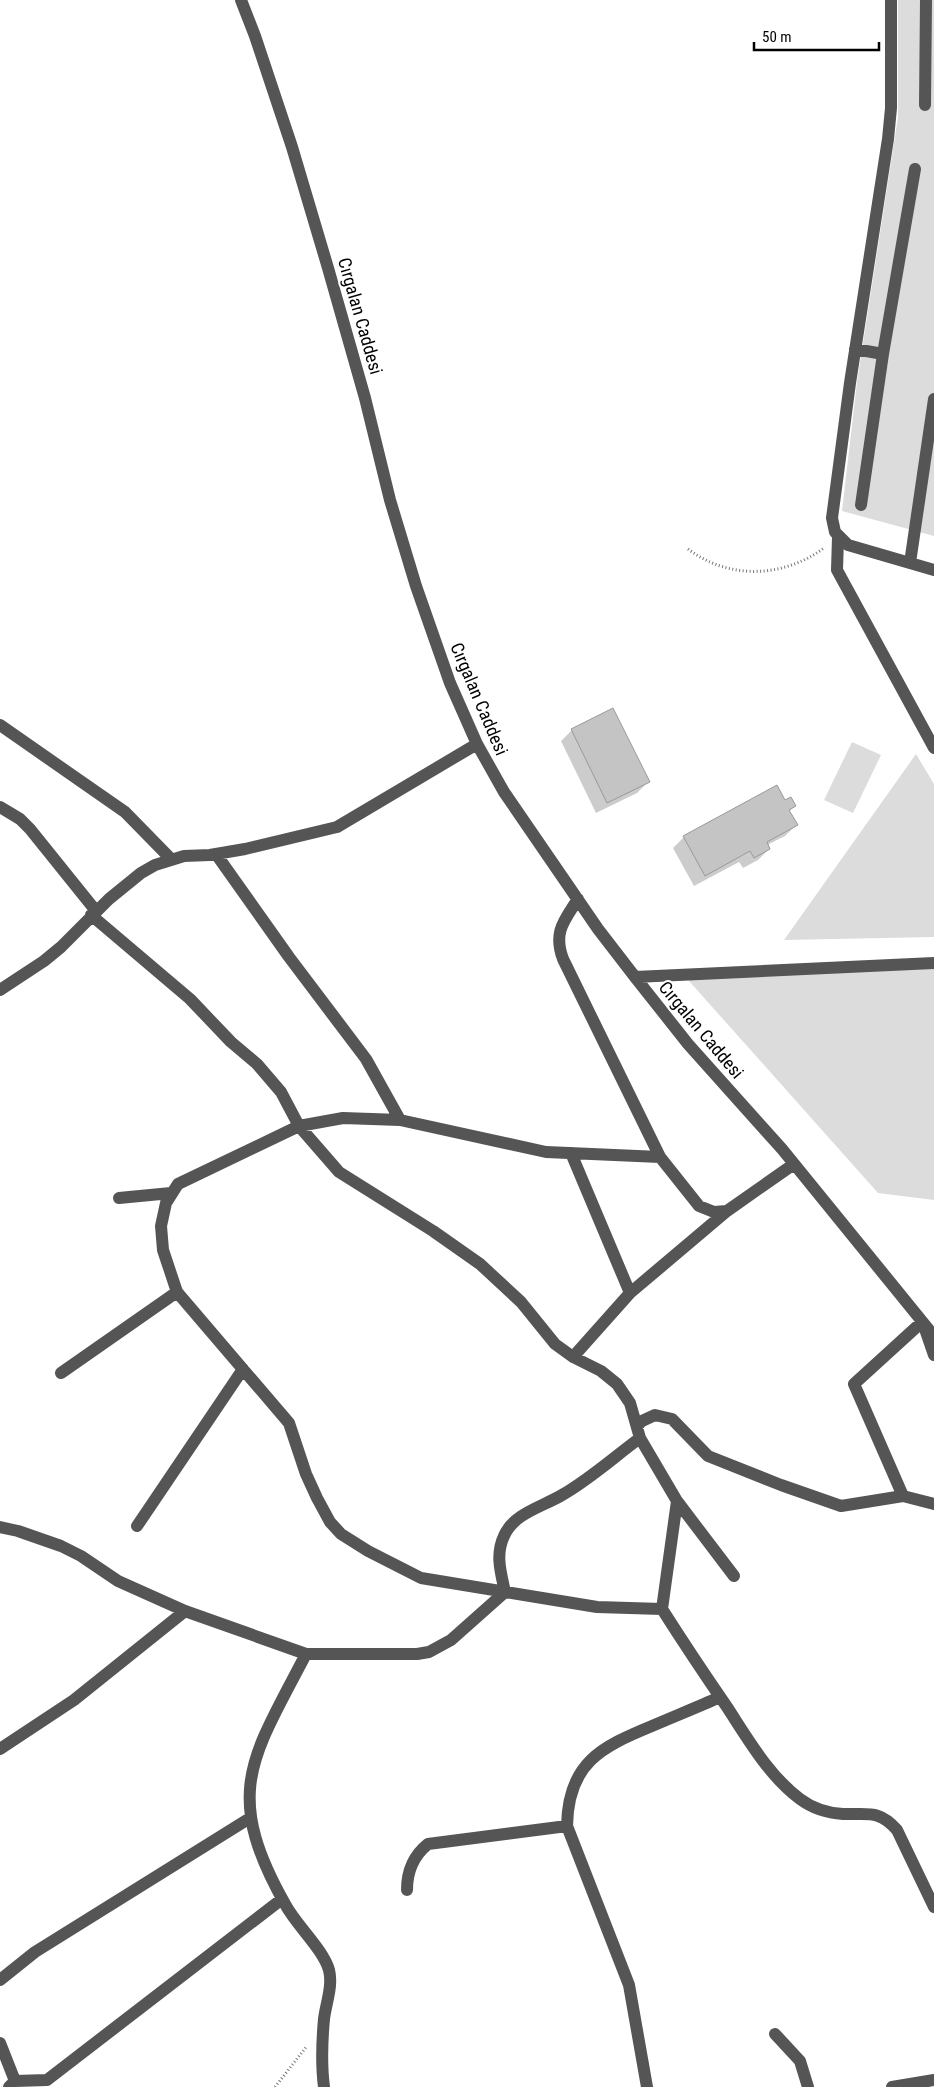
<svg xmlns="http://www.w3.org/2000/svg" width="934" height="2087" viewBox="0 0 934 2087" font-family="'Roboto Condensed',sans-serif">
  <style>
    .green { fill: #dcdcdc }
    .shadow { fill: #0003 }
    .building { fill: #c4c4c4; stroke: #999 }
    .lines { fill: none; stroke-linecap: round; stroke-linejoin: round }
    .path { stroke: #777; stroke-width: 3; stroke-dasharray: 1 2.5; stroke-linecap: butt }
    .minor { stroke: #555; stroke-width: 12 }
    .labels { text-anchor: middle; stroke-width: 4; stroke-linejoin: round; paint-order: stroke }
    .street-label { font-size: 18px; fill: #000; stroke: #fff }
  </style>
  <rect width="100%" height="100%" fill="#fff"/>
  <path class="green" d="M 898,0 L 934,0 L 934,536 L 842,511 L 857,382 L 898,117 Z
    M 852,742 L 881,755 L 853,813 L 824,800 Z
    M 916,754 L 934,784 L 934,937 L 784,940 Z
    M 934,964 L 934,1200 L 878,1193 L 681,972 Z"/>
  <path class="shadow" d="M 572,730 L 648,782 L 637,793 L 596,813 L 561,741 Z
    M 785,802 L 794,806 L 789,812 L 796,825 L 785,836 L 767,845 L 769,849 L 758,860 L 743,868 L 739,862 L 694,886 L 673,848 L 684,837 Z"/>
  <path class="building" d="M 613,708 L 650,782 L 607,803 L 571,729 Z
    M 777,785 L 785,800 L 791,797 L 796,806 L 789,810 L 798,825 L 767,842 L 770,849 L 754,858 L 750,851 L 705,876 L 683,836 Z"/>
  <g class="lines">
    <path class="path" d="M 688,549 C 729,580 783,578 824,548
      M 275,2087 L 307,2046"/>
    <path class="minor" d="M 241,0 L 255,36 L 292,147 L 328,268 L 365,398 L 390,500 L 416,586 L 450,683 L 477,744 L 504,792 L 598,929 L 635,977 L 688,1044 L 782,1149 L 934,1336
      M 891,0 L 891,108 L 888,139 L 850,383 L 832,518 L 835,532 L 848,545 L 934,570
      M 925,105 L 926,0
      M 855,349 L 883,354
      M 861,505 L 883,354 L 915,169
      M 838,537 L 837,570 L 934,748
      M 910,563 L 934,399
      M 0,725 L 125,812 L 171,859
      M 0,807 L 20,819 L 30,829 L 96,911
      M 216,854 L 289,957 L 366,1059 L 400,1120
      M 578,899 C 564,921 553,932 563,959 L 660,1157 L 699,1206 L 714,1212 L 727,1211 L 794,1164
      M 91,915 L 190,999 L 231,1042 L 257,1064 L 281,1092 L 299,1126 L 339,1172 L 433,1231 L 480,1264 L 521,1302 L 555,1344 L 573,1357 L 601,1371 L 617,1384 L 630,1403 L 640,1438 L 677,1501 L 662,1609 C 683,1642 705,1675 727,1707 C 748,1739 769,1776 800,1799 C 812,1808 827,1813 843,1814 C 867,1815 879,1809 897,1830 L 934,1907
      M 635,977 L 934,963
      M 0,990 L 44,961 L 61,947 L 109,899 L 141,873 L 155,865 L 184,856 L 210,855 L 245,849 L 337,827 L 477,744
      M 571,1153 L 630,1293
      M 660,1157 L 546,1152 L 400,1120 L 343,1118 L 299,1126 L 178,1184 L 166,1203 L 161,1226 L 163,1250 L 177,1292 L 289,1423 L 306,1474 L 317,1498 L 330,1522 L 341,1534 L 368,1551 L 421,1578 L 597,1607 L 662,1609
      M 119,1198 L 171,1193
      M 922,1322 L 854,1384 L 903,1496 L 934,1504
      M 925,1329 L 934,1355
      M 573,1357 L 630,1293 L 727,1211
      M 61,1373 L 177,1292
      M 637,1426 L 642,1421 L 655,1415 L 672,1419 L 708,1456 L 781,1485 L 841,1506 L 903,1496
      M 677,1501 L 734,1576
      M 137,1526 L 243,1369
      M 0,1527 L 18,1531 L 61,1546 L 81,1556 L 118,1581 L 185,1611 L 306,1654 L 417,1654 L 429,1652 L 451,1640 L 505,1592 C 501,1573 495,1555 504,1536 C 514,1513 542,1507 562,1495 C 590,1479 614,1457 640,1438
      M 306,1654 C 252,1758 222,1792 285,1904 C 296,1925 323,1949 329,1970 C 333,1986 326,2003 324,2019 C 322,2041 321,2064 324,2087
      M 0,1749 L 74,1700 L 185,1611
      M 407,1890 C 407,1871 413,1856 428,1844 L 567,1826
      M 0,1980 L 35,1952 L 250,1818
      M 775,2034 L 800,2061 L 808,2087
      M 0,2043 L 15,2081 L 15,2087
      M 9,2087 L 15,2081 L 47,2080 L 282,1899
      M 647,2087 L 629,1985 L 567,1826 C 568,1763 601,1747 652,1726 C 675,1716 698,1707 720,1697
      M 892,2087 L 934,2080"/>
  </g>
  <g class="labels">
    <g class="street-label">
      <text transform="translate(360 316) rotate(74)" y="6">Cırgalan Caddesi</text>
      <text transform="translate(479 699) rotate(67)" y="6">Cırgalan Caddesi</text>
      <text transform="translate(701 1030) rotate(50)" y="6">Cırgalan Caddesi</text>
    </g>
  </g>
  <path d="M754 42v8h125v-8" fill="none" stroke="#000000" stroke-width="2.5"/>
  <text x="762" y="42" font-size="15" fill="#000000" stroke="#ffffff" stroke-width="4" paint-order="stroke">50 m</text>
</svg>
